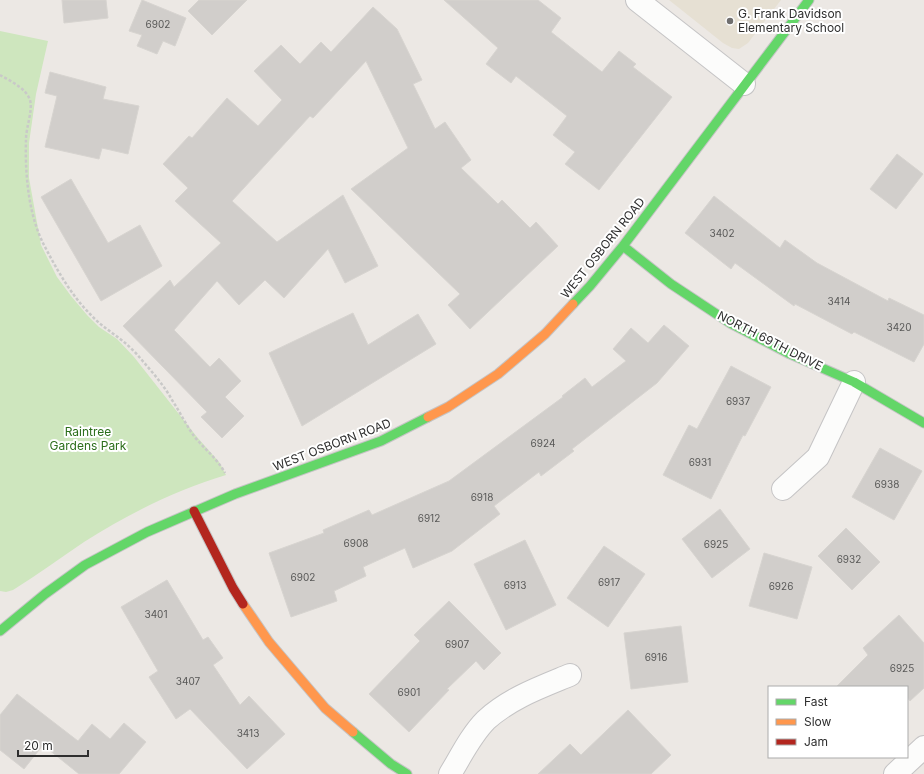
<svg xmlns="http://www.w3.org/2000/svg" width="924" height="774" viewBox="0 0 924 774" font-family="Inter,sans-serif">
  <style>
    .education { fill: #e6e0d3 }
    .green { fill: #cee6be }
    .building { fill: #d1cecb; stroke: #d7d4d0 }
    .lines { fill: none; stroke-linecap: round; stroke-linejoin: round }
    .street-casing { stroke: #c5c4c5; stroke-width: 24 }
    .fast-casing { stroke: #c5c4c5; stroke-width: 11 }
    .slow-casing { stroke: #c5c4c5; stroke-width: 11 }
    .jam-casing { stroke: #c5c4c5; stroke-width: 11 }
    .path { stroke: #c9c9c8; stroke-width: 2.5; stroke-dasharray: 3 2; stroke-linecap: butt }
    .street { stroke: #fcfcfb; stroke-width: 22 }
    .fast { stroke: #63d668; stroke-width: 9 }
    .slow { stroke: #ff974d; stroke-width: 9 }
    .jam { stroke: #b3261e; stroke-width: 9 }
    .poi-dot { fill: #706f6e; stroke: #fff; stroke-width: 1.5 }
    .labels { text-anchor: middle; stroke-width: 4; stroke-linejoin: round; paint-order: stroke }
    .number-label { font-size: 10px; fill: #585857 }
    .poi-label { font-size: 12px; fill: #2e2e2e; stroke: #fff; text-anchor: start }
    .street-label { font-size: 12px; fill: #2e2e2e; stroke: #fff }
    .park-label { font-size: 12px; fill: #2c6e1b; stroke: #fff }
  </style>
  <rect width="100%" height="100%" fill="#ece8e4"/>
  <path class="education" d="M 669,0 L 781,0 L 748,43 L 739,49 L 732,48 L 723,43 Z"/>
  <path class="green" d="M 0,31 L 48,41 L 36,94 L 29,143 L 29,178 L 41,245 L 57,277 L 71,296 L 87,315 L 99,327 L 117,339 L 134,357 L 197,437 L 219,462 L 226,475 C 176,490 128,514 84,542 C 60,558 37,575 13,590 L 6,592 L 0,591 Z"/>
  <path class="building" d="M 62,0 L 106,0 L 108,18 L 64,23 Z
    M 142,0 L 186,18 L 175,46 L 163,41 L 157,54 L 137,46 L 142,35 L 129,31 Z
    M 199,0 L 247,0 L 212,35 L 188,11 Z
    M 444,0 L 538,0 L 561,18 L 551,32 L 602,72 L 619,51 L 636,64 L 633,67 L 672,97 L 599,190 L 565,164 L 575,152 L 553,135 L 567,116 L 516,76 L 511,83 L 486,64 L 498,48 Z
    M 373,7 L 397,29 L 422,80 L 413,84 L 435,129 L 445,122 L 471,160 L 461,168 L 498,204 L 502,200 L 530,228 L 536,222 L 558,246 L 470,329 L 448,305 L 460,294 L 351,189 L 408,148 L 366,61 L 313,118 L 310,116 L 232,201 L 277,242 L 343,195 L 378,266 L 345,283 L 328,249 L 284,298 L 265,280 L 239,305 L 217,281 L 174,330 L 210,367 L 219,358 L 241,381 L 225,397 L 244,416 L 222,438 L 201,417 L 207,412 L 123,326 L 170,280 L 174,287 L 221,243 L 175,201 L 188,188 L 163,164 L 189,136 L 192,138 L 227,98 L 258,126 L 282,100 L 254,71 L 281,45 L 300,64 L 321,42 L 331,52 Z
    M 50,72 L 106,87 L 103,99 L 139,106 L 128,154 L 102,148 L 99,159 L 45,147 L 57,96 L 45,93 Z
    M 897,154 L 923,174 L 896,209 L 870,189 Z
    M 71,179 L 108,243 L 140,225 L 162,266 L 101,301 L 41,197 Z
    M 714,196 L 780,248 L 785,240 L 817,263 L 888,301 L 889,298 L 924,315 L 924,344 L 914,362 L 854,332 L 852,334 L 795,304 L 794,306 L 735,263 L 731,269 L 685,233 Z
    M 353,313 L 368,345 L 418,314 L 436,344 L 302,426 L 269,353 Z
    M 664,325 L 689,346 L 657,383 L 572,449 L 574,451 L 541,476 L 539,472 L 494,506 L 500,514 L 452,551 L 413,568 L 405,548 L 363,567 L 366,576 L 334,591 L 337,601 L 291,617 L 269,553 L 324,533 L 323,530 L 369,510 L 372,515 L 449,481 L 563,397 L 562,396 L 585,378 L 592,387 L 626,361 L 613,349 L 631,328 L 648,343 Z
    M 731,366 L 771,387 L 745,436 L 743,435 L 711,499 L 663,475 L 689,425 L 697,429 Z
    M 880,448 L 922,471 L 894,520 L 852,497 Z
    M 720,509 L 750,549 L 712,578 L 682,539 Z
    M 846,528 L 880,562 L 852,590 L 818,556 Z
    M 525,540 L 556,605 L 506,630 L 474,564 Z
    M 604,546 L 645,574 L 608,627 L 567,598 Z
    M 764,553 L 812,567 L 797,619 L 749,606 Z
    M 167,580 L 203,640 L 208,637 L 223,658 L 213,665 L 240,705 L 249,696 L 285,734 L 247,769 L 190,709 L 176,719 L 149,677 L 158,671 L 121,607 Z
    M 449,601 L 501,653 L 484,670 L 476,661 L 447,689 L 449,690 L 409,732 L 369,694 L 420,641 L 414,635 Z
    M 899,615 L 924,643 L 924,688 L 910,701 L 907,697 L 907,687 L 836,687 L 868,655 L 863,648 Z
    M 681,626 L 688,682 L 631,689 L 624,633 Z
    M 17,694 L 78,741 L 92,724 L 110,739 L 124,723 L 146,742 L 119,774 L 79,774 L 43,745 L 24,769 L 0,750 L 0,715 Z
    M 628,710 L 671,755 L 651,774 L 538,774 L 570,744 L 581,755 Z"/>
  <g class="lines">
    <defs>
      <path id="street" d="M 637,0 L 744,84
        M 783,489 L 818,457 L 854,382
        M 450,774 C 461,756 471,735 486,720 C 510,698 541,687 570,675
        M 895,774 L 924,747"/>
      <path id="fast" d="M 623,246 L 671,284 L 730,323 L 790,354 L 854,382 L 924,423
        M 573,304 L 590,286 L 623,246 L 809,0
        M 0,631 L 45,594 L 85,565 L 147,532 L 235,494 L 381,441 L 428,417
        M 353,732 L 391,764 L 407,774"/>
      <path id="slow" d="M 428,417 L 448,407 L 498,374 L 545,334 L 573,304
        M 243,604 L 269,642 L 325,708 L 353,732"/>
      <path id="jam" d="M 194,511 L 233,588 L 243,604"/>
    </defs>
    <use href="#street" class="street-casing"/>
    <use href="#fast" class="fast-casing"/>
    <use href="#slow" class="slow-casing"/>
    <use href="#jam" class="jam-casing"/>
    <path class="path" d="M 0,75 C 10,81 26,88 30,100 C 33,110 26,128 26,139 C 25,173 28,214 44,245 C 57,270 71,295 91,315 C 101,326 113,333 124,342 C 130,347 136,353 141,359 C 152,372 164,385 172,400 C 180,412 186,425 194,436 C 204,449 217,458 225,473"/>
    <use href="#street" class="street"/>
    <use href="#fast" class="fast"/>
    <use href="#slow" class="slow"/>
    <use href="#jam" class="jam"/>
  </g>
  <circle class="poi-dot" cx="730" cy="21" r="4"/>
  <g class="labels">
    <g class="number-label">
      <text x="158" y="28">6902</text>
      <text x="722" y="237">3402</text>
      <text x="839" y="305">3414</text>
      <text x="899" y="331">3420</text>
      <text x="738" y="405">6937</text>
      <text x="543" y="447">6924</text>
      <text x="700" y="466">6931</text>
      <text x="887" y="488">6938</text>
      <text x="482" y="501">6918</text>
      <text x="429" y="522">6912</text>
      <text x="356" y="547">6908</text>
      <text x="716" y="548">6925</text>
      <text x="849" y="563">6932</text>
      <text x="303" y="581">6902</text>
      <text x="609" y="586">6917</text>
      <text x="515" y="589">6913</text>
      <text x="781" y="590">6926</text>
      <text x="156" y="618">3401</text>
      <text x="457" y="648">6907</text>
      <text x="656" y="661">6916</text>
      <text x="902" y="672">6925</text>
      <text x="188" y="685">3407</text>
      <text x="409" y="696">6901</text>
      <text x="248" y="737">3413</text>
    </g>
    <g class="poi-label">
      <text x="738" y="18">G. Frank Davidson<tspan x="738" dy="14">Elementary School</tspan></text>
    </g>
    <g class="street-label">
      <text transform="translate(603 248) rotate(-51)" y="4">WEST OSBORN ROAD</text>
      <text transform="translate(770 341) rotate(27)" y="4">NORTH 69TH DRIVE</text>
      <text transform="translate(332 445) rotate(-21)" y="4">WEST OSBORN ROAD</text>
    </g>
    <g class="park-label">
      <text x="88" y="436">Raintree<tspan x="88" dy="14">Gardens Park</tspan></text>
    </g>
  </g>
  <rect x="768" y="686" width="140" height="72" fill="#ffffff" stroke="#ababab"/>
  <rect x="776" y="699" width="20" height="6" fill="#63d668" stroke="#ababab"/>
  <text x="804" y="706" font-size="12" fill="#2e2e2e">Fast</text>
  <rect x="776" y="719" width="20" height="6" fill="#ff974d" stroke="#ababab"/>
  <text x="804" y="726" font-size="12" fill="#2e2e2e">Slow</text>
  <rect x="776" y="739" width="20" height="6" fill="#b3261e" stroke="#ababab"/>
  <text x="804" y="746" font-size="12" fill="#2e2e2e">Jam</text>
  <path d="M18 750v6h70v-6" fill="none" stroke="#2e2e2e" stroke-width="2"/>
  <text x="24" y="750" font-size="12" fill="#2e2e2e" stroke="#ffffff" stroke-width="3" paint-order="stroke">20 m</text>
</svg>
